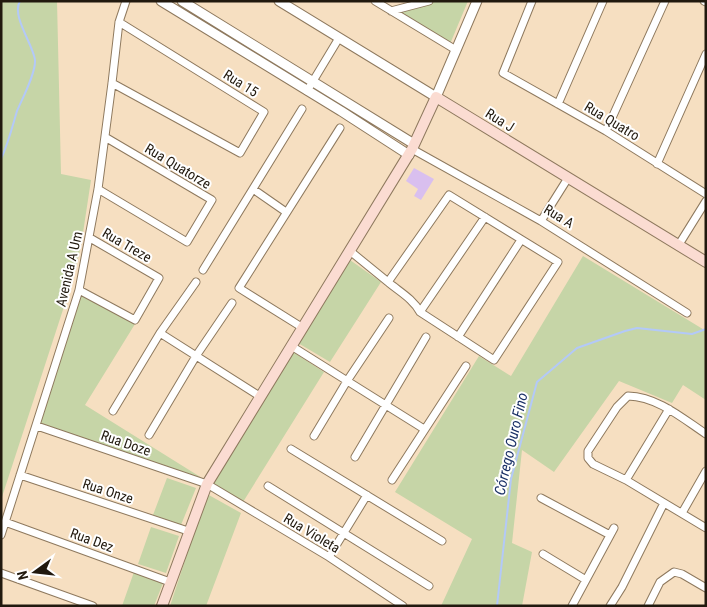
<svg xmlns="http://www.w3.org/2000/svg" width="707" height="607" viewBox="0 0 707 607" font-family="'Roboto Condensed',sans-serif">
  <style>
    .green { fill: #c6d5a7 }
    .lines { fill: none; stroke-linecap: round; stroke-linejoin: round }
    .stream { stroke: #b3c9f8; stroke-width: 2 }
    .building { fill: #d9bfef }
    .minor-casing { stroke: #8e795e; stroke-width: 9 }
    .tertiary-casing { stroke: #8e795e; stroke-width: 11 }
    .secondary-casing { stroke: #8e795e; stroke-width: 12 }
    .minor { stroke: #fff; stroke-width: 7 }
    .tertiary { stroke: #fff; stroke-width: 9 }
    .secondary { stroke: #fbdcd2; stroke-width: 10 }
    .labels { text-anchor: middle; stroke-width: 4; stroke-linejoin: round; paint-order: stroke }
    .street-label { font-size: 14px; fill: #21190e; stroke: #fff }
    .water-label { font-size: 15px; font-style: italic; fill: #1a3066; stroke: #fff }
  </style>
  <rect width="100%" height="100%" fill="#f6dfc1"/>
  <path class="green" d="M 1,1 L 57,1 L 61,174 L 91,180 L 81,246 L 73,279 L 1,500 Z
    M 438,1 L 468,1 L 450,44 L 397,12 Z
    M 583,256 L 706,331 L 706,400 L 683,385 L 672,403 L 619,381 L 554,472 L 522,450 L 512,543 L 532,552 L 522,606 L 441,606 L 472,539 L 395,492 L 479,356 L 511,376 Z
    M 350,260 L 381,282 L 330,362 L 298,343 Z
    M 80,295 L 135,324 L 85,405 L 202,478 L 40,425 Z
    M 293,352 L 324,372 L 243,502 L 212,484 Z
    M 167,478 L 196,488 L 181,525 L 153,515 Z
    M 207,494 L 241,513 L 206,606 L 170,606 Z
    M 151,527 L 179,536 L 166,573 L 138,564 Z
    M 134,572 L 163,583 L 154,606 L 122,606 Z"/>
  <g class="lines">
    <path class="stream" d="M 1,159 C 8,144 12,128 17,111 C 22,99 36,73 35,60 C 33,44 11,16 20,1
      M 497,606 L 511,479 L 537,382 L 577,348 L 625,331 L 637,328 L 692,334 L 706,329"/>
  </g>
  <path class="building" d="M 414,168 L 434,179 L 421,200 L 414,196 L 418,189 L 406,181 Z"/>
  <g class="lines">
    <defs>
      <path id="minor" d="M 375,1 L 456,50
        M 532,1 L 503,73 L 606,131 L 706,194
        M 704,1 L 706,2
        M 391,11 L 429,1
        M 112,83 L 240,153 L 264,112 L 119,22
        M 307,91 L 339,38
        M 558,104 L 603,1
        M 606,131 L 665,1
        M 412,149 L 541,221 L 687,313
        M 657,164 L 706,54
        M 98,189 L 187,242 L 212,200 L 105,137
        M 253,189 L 286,212
        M 541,221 L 568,178
        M 678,246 L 706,201
        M 350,251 L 388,282 C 400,292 413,299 420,312 L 494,360 L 558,262 L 449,195 L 388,282
        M 203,270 L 302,109
        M 79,290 L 135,320 L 159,278 L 90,238
        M 420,312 L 485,217
        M 303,328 L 239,288 L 340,128
        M 160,333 L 261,397
        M 458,337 L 521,240
        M 293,347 L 424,429
        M 113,411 L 160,333 L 196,282
        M 37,426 L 207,484 L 329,557 L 403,606
        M 706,434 C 682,418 658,397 628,396 L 617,407 L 588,451 L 588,458 L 593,464 L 626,480 L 706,528
        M 149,435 L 196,356 L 232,303
        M 314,436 L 347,381 L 389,318
        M 291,449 L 442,541
        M 355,457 L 426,337
        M 20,475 L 188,531
        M 392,480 L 466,366
        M 626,480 L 669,409
        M 268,486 L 429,586
        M 541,498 L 610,535
        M 682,513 L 706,471
        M 5,522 L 170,582
        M 1,535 L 79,290 L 98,189 L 112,83 L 119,22 L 126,1
        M 543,554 L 586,580
        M 329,557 L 367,495
        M 1,573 L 93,606
        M 572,606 L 614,528
        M 610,606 L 622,587 L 664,503
        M 648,606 L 660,582 L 674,572 L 682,574 L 706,588"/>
      <path id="tertiary" d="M 161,1 L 341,111 L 409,155
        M 182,1 L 414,144
        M 279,1 L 436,97 L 477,1"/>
      <path id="secondary" d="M 162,606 L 207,484 L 412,149 L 436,97 L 706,262"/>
    </defs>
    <use href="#minor" class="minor-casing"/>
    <use href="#tertiary" class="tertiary-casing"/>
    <use href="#secondary" class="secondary-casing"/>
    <use href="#minor" class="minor"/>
    <use href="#tertiary" class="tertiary"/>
    <use href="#secondary" class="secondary"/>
  </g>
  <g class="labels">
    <g class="street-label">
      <text transform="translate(241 83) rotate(32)" y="5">Rua 15</text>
      <text transform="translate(500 120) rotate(32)" y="5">Rua J</text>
      <text transform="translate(612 121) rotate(31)" y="5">Rua Quatro</text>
      <text transform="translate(178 166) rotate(31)" y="5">Rua Quatorze</text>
      <text transform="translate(559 216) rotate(31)" y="5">Rua A</text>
      <text transform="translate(127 245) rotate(30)" y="5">Rua Treze</text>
      <text transform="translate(69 269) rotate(-77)" y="5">Avenida A Um</text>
      <text transform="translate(126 443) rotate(19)" y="5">Rua Doze</text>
      <text transform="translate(108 491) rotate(18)" y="5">Rua Onze</text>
      <text transform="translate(312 533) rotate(31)" y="5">Rua Violeta</text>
      <text transform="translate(92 540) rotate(20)" y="5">Rua Dez</text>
    </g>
    <g class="water-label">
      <text transform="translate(511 444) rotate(-77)" y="5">Córrego Ouro Fino</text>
    </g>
  </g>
  <rect width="707" height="607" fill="none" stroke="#21190e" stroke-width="5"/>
  <g transform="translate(35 572) rotate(255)" stroke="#ffffff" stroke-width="4" paint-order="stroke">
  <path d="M0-4L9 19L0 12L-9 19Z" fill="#21190e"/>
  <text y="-8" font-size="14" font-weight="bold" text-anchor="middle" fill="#21190e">N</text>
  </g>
</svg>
